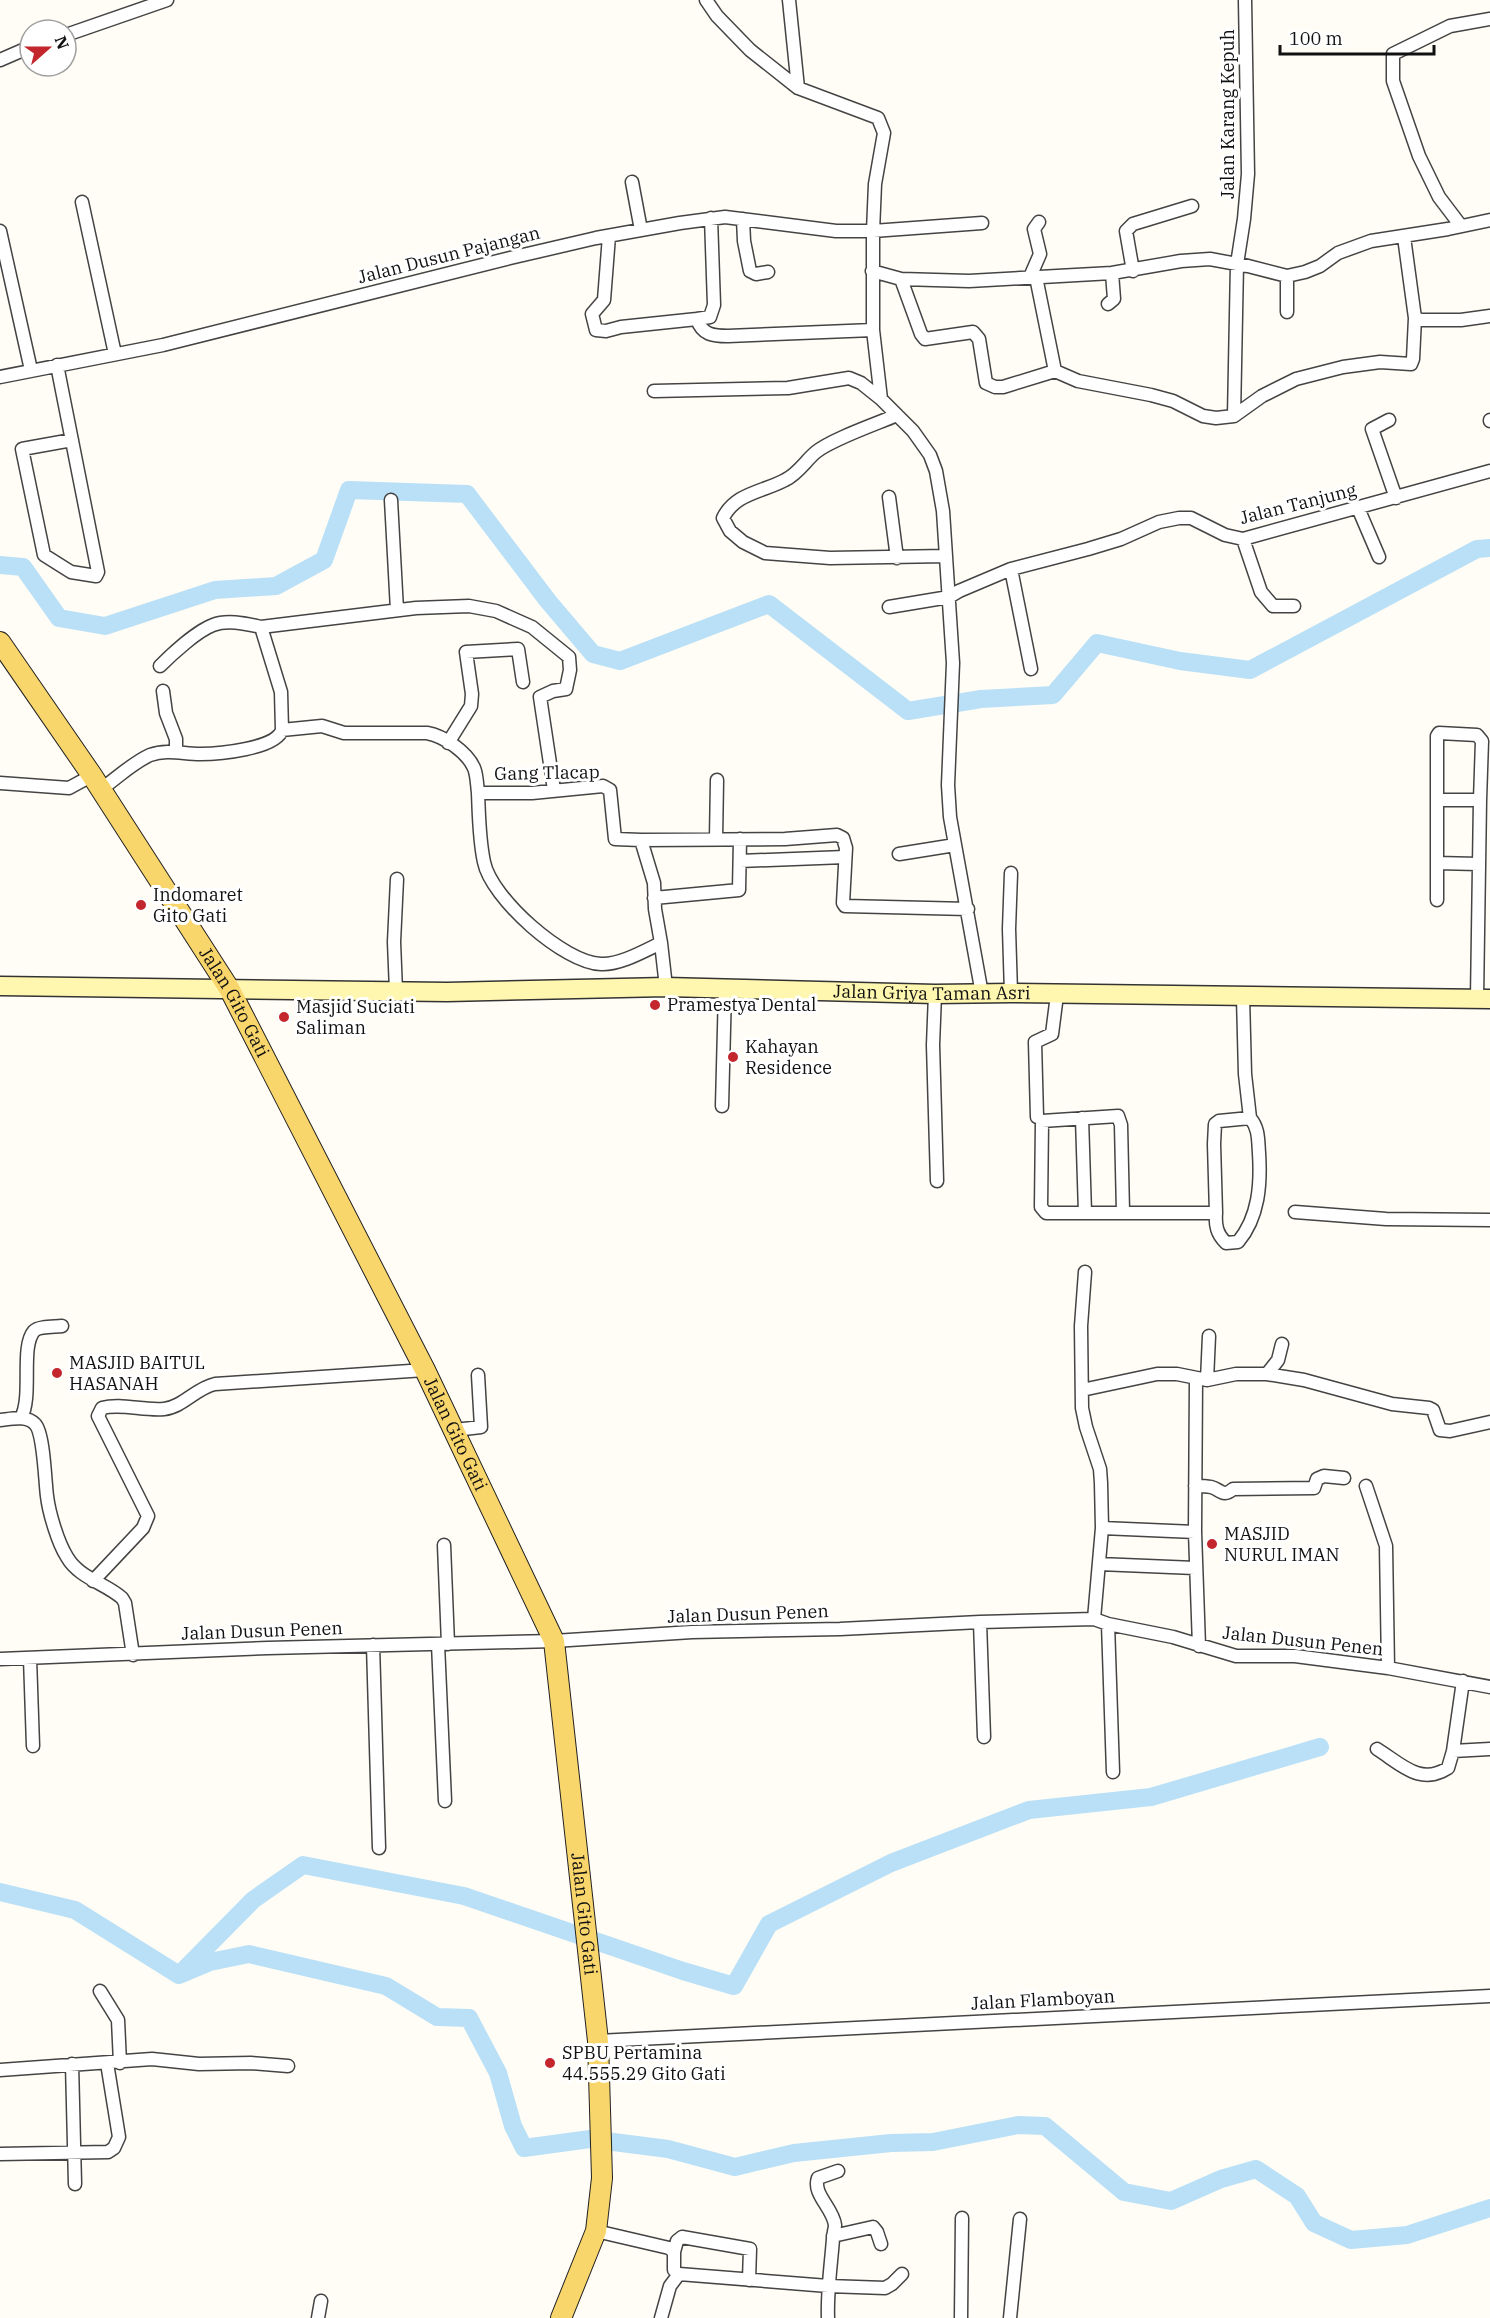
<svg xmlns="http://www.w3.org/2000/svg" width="1490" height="2318" viewBox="0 0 1490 2318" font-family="'IBM Plex Serif',serif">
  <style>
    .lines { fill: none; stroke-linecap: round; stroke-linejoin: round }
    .river { stroke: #b9e0f7; stroke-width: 18 }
    .street-casing { stroke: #444; stroke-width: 15 }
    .secondary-casing { stroke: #333; stroke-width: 21 }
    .primary-casing { stroke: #222; stroke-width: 22 }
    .street { stroke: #fff; stroke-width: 12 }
    .secondary { stroke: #fff6b0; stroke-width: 18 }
    .primary { stroke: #f9d66b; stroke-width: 20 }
    .poi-dot { fill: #c4262e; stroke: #fff; stroke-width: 2 }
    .labels { text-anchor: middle; stroke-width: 6; stroke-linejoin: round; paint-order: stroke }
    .street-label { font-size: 18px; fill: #111; stroke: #fff }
    .poi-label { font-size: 18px; fill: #111; stroke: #fff; text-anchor: start }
  </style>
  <rect width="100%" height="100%" fill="#fffdf5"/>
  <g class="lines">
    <path class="river" d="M 0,565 L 23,567 L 59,618 L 105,626 L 215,590 L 276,586 L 324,560 L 349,490 L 467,494 L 548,601 L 593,654 L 620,661 L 769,604 L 908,711 L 981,699 L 1053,695 L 1097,643 L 1180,661 L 1250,670 L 1477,549 L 1490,548
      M 0,1892 L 75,1910 L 179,1975 L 253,1900 L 303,1865 L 464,1896 L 683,1971 L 734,1986 L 769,1924 L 891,1863 L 1029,1810 L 1151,1797 L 1320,1747
      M 179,1975 L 210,1962 L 249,1954 L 386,1986 L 437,2017 L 469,2018 L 498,2073 L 513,2126 L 524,2148 L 590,2139 L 668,2149 L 735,2167 L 794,2153 L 891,2143 L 933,2142 L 1018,2125 L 1045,2126 L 1124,2192 L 1171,2201 L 1221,2179 L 1256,2169 L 1297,2196 L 1314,2223 L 1351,2240 L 1407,2235 L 1490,2208"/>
    <defs>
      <path id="street" d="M 706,0 L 717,16 L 750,50 L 798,88 L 878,118 L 884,133 L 875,184 L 873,231 L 982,223
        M 789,0 L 798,88
        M 66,35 L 167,0
        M 0,60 L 30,47
        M 632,182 L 641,230
        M 82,202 L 115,354
        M 711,218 L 714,305 L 710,317 L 697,319 C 702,335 713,336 728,336 L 873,330
        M 743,219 L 744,241 L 750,271 L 756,274 L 768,272
        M 1461,226 L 1439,197 L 1419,156 L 1393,81 L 1393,54 L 1450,26 L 1490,19
        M 0,231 L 31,370
        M 609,236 L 604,300 L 592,314 L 596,330 L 606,331 L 621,327 L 697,319
        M 1404,237 L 1415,318 L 1421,320 L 1461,320 L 1490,316
        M 872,271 L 901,279 L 969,281 L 1112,273 L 1181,261 L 1210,259 L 1248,266 L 1287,276 L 1305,272 L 1320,266 L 1338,253 L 1371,241 L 1448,229 L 1490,220
        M 1133,271 L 1126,231 L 1133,224 L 1192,206
        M 1287,276 L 1287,312
        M 1030,277 L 1040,254 L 1034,229 L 1039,222
        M 1036,277 L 1055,371
        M 901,279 L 921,334 L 925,339 L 973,332 L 979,339 L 986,383 L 995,387 L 1003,387 L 1055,371 L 1078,381 L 1151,395 L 1173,401 L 1203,416 L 1216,418 L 1234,416 L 1262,396 L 1296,379 L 1343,367 L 1380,362 L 1411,364 L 1413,359 L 1415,318
        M 1108,304 L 1114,299 L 1112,273
        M 57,365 L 98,572 L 96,576 L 71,572 L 44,555 L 22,449 L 72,440
        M 0,377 L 163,345 L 510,258 L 596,238 L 680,223 L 725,217 L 836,231 L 873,231 L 873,330 L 881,399 L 913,431 L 930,455 L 936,471 L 943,511 L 953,663 L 948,785 L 950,817 L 982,994
        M 654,391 L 788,388 L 849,378 L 861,383 L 881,399
        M 897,415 C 876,424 832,439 816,452 C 805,461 799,473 785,480 C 763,492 735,493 723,518 L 730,531 L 743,542 L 765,553 L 830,558 L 946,556
        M 1234,416 L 1237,264 L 1244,219 L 1248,174 L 1245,0
        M 1389,420 L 1372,429 L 1396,498
        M 1490,420 L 1490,421
        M 889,497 L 897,558
        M 391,500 L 397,610
        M 1358,508 L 1379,557
        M 1243,539 L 1261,592 L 1273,606 L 1294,606
        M 1011,569 L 1031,669
        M 889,607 L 949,597 L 959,591 L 1011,569 L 1088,549 L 1121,539 L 1159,522 L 1179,518 L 1191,518 L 1225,535 L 1243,539 L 1490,471
        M 261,627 L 281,692 L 282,730
        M 160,666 C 172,654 197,631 213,625 C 228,619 247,624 261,627 L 416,608 L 469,606 L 496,611 L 532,627 L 569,657 L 570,670 L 566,689 L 553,691 L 540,697 L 554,790
        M 163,691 L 166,713 L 176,739 L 176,751
        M 448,743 L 471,706 L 472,694 L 466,652 L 518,649 L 523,682
        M 0,783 L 69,788 L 91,776
        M 100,790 C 116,779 132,763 150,755 C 167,749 183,754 200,754 C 218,754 276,749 282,730 L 322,726 L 344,733 L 427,733 C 444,736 467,752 474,768 C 477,775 477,785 478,793 L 532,793 L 603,786 L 610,790 L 615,839 L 641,840 L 654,883 L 655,909 L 661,943 L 666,987
        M 478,793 C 479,815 479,839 484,862 C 491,898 564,963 601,964 C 620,965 644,951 661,943
        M 1437,800 L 1480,800
        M 716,839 L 717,780
        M 641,840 L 785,839 L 837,835 L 843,838 L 846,848 L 843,903 L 845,906 L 968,909
        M 899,854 L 955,845
        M 740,861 L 845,857
        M 1437,863 L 1478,864
        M 654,898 L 739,890 L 740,839
        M 1437,900 L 1437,736 L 1439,733 L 1477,735 L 1482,741 L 1480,800 L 1477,999
        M 396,991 L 394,942 L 397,879
        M 1011,993 L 1009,929 L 1011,873
        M 935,994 L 933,1045 L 937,1181
        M 722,1106 L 725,990
        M 1037,1117 L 1035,1042 L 1052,1034 L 1057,995
        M 1082,1118 L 1085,1213
        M 1123,1212 L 1121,1125 L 1118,1116 L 1042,1121 L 1041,1207 L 1046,1213 L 1216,1213 L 1214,1144 L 1215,1124 L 1219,1121 L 1250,1118 L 1245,1074 L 1243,997
        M 1295,1212 L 1386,1219 L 1490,1220
        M 1216,1213 C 1215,1226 1217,1234 1226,1243 L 1238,1242 C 1259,1217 1261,1184 1259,1153 C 1258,1140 1259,1128 1250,1118
        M 1085,1272 L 1081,1326 L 1082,1408 L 1086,1427 L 1100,1469 L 1101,1483 L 1102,1528 L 1094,1619
        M 1267,1374 L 1278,1360 L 1282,1344
        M 1196,1379 L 1195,1532 L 1199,1646
        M 1207,1380 L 1209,1336
        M 1082,1390 L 1157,1374 L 1177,1374 L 1207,1380 L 1236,1374 L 1267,1374 L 1304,1380 L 1392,1404 L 1429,1408 L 1433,1410 L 1440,1430 L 1450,1431 L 1490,1422
        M 21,1418 C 33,1396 20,1347 34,1331 C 39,1326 55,1327 62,1326
        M 0,1420 C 11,1419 27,1415 35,1424 C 44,1433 45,1482 47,1496 C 49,1513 58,1543 67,1557 C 79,1578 105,1583 122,1598 L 125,1603 L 133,1655
        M 455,1430 L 481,1427 L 478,1375
        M 1195,1486 C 1200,1486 1206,1486 1211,1487 C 1220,1489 1223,1498 1233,1489 L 1314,1488 L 1317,1479 L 1324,1476 L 1344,1478
        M 1366,1486 L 1386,1546 L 1388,1668
        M 1102,1528 L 1195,1532
        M 444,1545 L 448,1644
        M 1099,1564 L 1195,1568
        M 93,1581 L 143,1528 L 148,1516 L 98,1416 L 102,1408 C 121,1403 144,1411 164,1409 C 183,1407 196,1388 215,1384 L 425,1370
        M 980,1622 L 984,1737
        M 1108,1624 L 1113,1772
        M 438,1644 L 445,1801
        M 373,1645 L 379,1848
        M 30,1658 L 33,1746
        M 0,1659 L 268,1648 L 554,1641 L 692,1632 L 840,1629 L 980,1622 L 1094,1619 L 1108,1624 L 1173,1637 L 1236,1656 L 1295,1656 L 1388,1668 L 1490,1687
        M 1377,1749 C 1401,1764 1420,1786 1448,1768 L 1453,1751 L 1463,1681
        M 1453,1751 L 1490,1749
        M 100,1991 L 118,2020 L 120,2063
        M 598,2041 L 1490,1996
        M 72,2064 L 75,2184
        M 0,2070 L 152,2059 L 199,2064 L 251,2063 L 288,2066
        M 0,2154 L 108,2152 L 114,2148 L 119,2137 L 107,2063
        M 596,2231 L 669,2248 L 674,2252 L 674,2270 L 679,2274 L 828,2286 L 885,2288 L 892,2284 L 902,2274
        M 833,2236 L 873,2227 L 877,2232 L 881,2244
        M 674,2252 L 677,2241 L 682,2237 L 750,2249 L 749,2280
        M 318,2318 L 321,2301
        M 661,2318 L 670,2286 L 679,2274
        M 828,2318 C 827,2291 831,2265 833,2239 C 833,2234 835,2229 835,2225 C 833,2208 812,2194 818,2178 L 838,2171
        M 961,2318 L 962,2218
        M 1010,2318 L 1020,2219"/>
      <g id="secondary">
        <path id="s1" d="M 0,986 L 447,992 L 666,987 L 935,994 L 1011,993 L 1490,999"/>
      </g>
      <g id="primary">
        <path id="s2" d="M 0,642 L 91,774 L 230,990 L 425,1370 L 554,1641 L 598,2041 L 602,2178 L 596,2231 L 561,2318"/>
      </g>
    </defs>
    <use href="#street" class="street-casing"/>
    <use href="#secondary" class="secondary-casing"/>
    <use href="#primary" class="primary-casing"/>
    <use href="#street" class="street"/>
    <use href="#secondary" class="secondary"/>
    <use href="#primary" class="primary"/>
  </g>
  <g class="poi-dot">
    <circle cx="141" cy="905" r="6"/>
    <circle cx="655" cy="1005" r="6"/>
    <circle cx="284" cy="1017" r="6"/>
    <circle cx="733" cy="1057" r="6"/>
    <circle cx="57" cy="1373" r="6"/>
    <circle cx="1212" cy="1544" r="6"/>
    <circle cx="550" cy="2063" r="6"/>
  </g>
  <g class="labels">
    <g class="street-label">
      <text transform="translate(1228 114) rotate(-90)" y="6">Jalan Karang Kepuh</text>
      <text transform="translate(449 255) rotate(-14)" y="6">Jalan Dusun Pajangan</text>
      <text transform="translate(1298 504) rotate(-14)" y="6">Jalan Tanjung</text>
      <text transform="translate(547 773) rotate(-1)" y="6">Gang Tlacap</text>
      <text dy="6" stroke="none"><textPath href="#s1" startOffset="932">Jalan Griya Taman Asri</textPath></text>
      <text dy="6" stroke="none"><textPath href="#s2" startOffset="430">Jalan Gito Gati</textPath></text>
      <text dy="6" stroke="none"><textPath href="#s2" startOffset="915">Jalan Gito Gati</textPath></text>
      <text transform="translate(748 1614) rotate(-2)" y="6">Jalan Dusun Penen</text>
      <text transform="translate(262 1631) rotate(-2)" y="6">Jalan Dusun Penen</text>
      <text transform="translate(1303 1641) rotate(6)" y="6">Jalan Dusun Penen</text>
      <text dy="6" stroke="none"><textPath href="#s2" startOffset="1419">Jalan Gito Gati</textPath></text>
      <text transform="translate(1043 2000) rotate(-3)" y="6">Jalan Flamboyan</text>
    </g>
    <g class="poi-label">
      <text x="153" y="901">Indomaret<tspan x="153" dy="21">Gito Gati</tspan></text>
      <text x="667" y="1011">Pramestya Dental</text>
      <text x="296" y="1013">Masjid Suciati<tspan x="296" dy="21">Saliman</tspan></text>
      <text x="745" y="1053">Kahayan<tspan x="745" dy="21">Residence</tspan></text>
      <text x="69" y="1369">MASJID BAITUL<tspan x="69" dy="21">HASANAH</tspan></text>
      <text x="1224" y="1540">MASJID<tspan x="1224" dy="21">NURUL IMAN</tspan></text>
      <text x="562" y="2059">SPBU Pertamina<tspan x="562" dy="21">44.555.29 Gito Gati</tspan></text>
    </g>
  </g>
  <g transform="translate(48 48) rotate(69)"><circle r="28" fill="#ffffff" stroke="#a0a0a0" stroke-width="1.5"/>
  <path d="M0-4.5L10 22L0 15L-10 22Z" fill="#c4262e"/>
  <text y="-9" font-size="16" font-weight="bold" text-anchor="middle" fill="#111111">N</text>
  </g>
  <path d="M1280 45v9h154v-9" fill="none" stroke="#111111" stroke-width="3"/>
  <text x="1289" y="45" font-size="18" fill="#111111" stroke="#ffffff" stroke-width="4.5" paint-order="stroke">100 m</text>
</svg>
